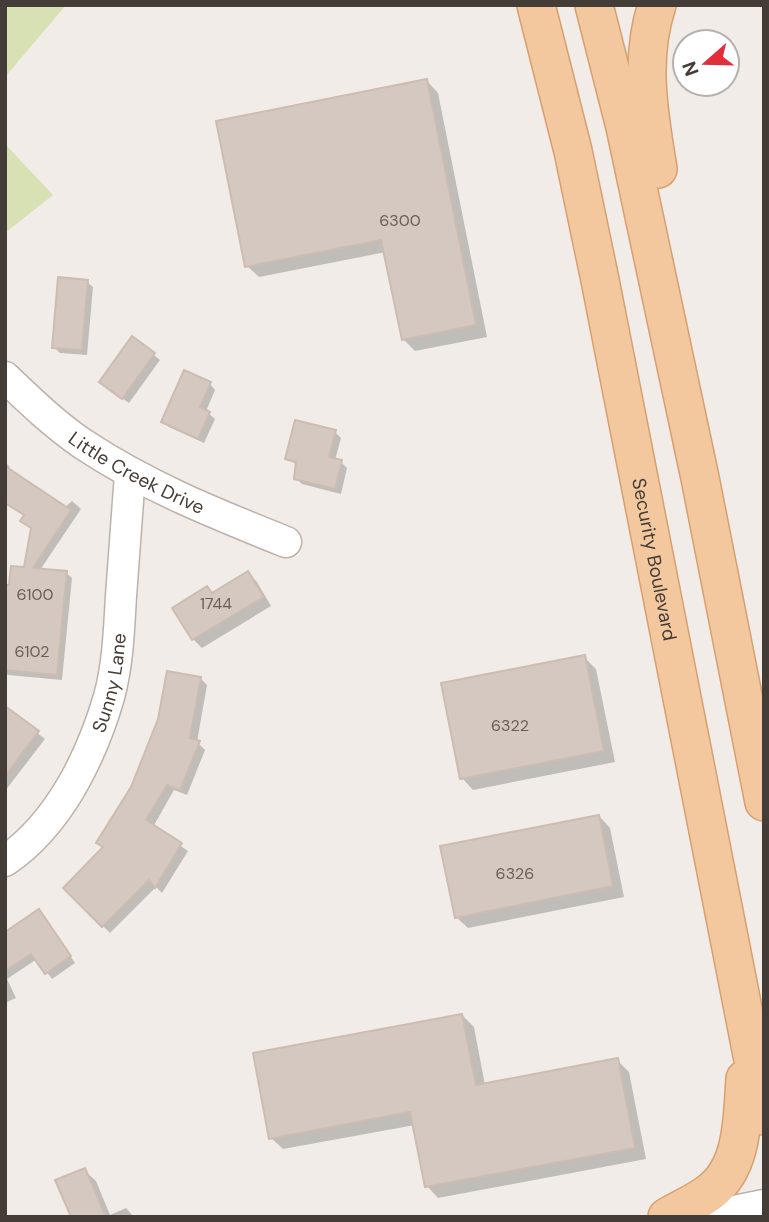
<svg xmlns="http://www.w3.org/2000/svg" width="769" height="1222" viewBox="0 0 769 1222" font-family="'DM Sans',sans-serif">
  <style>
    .green { fill: #d7e1b4 }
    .shadow { fill: #0003 }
    .building { fill: #d5c8c0; stroke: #ccbcb1; stroke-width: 2 }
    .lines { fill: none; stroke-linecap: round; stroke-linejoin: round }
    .minor-casing { stroke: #bcb2aa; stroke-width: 33 }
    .major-casing { stroke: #d6a070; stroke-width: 40 }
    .minor { stroke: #fff; stroke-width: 30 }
    .major { stroke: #f3c89e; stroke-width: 37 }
    .labels { text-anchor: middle; stroke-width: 5; stroke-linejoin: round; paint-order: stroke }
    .number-label { font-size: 16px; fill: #685f59 }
    .street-label { font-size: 19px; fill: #443c37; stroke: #fff }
  </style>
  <rect width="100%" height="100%" fill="#f1ece7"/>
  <path class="green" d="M 5,5 L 66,5 L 5,77 Z
    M 5,144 L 53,195 L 5,233 Z"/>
  <path class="shadow" d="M 427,81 L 438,93 L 487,337 L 415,351 L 403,339 L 386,252 L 259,277 L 247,266 Z
    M 87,282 L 93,287 L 87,355 L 60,353 L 54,347 Z
    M 133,338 L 160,360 L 129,403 L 107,388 Z
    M 210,384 L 215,390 L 206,411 L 215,419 L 204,443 L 169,427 L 163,421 Z
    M 335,432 L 341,438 L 335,460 L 341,462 L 347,468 L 341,494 L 302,484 L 296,478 L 297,465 L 287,458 Z
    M 5,462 L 10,467 L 7,470 L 64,508 L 72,501 L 81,509 L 40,570 L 66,573 L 72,578 L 62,680 L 8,675 L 5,672 L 5,587 L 11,587 L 25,569 L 38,530 L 29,518 L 5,503 Z
    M 248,573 L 257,582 L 271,606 L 202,648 L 193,639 L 213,594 Z
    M 584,657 L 596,669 L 615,762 L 473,790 L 462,778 Z
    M 200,678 L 207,685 L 197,742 L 205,750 L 187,795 L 174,790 L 153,827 L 188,851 L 162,893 L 156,887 L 110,933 L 65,888 L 104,849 L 98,842 Z
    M 5,708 L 45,739 L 5,791 Z
    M 599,816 L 610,828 L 624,897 L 468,928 L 456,917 Z
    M 44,917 L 75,963 L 52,979 L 37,959 L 7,979 L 16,998 L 5,1003 L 5,934 Z
    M 462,1015 L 474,1027 L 485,1085 L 617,1060 L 629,1072 L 646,1159 L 438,1198 L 427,1186 L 415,1125 L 283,1149 L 271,1138 Z
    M 84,1170 L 96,1181 L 110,1215 L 126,1208 L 134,1217 L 73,1217 Z"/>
  <path class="building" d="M 427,79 L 476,325 L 402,340 L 381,240 L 245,267 L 216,121 Z
    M 58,277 L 88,280 L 82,350 L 52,348 Z
    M 132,336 L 155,353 L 122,399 L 99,382 Z
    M 184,370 L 211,382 L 200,407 L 210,412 L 198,439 L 161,422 Z
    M 295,420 L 336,430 L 329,457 L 342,460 L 335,489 L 294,479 L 296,462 L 285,459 Z
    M 5,466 L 71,510 L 33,568 L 67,571 L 57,675 L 5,670 L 5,585 L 9,585 L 11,566 L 24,567 L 31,528 L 20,521 L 24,515 L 5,503 Z
    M 248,571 L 264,597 L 192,640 L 172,608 L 207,586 L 212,593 Z
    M 585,655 L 604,751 L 460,779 L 441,683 Z
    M 167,671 L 201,677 L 190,738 L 200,741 L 180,790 L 167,785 L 146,820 L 182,843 L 155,888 L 149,880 L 102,927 L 63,888 L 103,847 L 96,843 L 131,787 L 158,719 Z
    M 5,706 L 39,731 L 5,776 Z
    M 599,815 L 613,886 L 455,918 L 440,846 Z
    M 39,909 L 71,956 L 45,974 L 31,954 L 5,971 L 5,932 Z
    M 462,1014 L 476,1085 L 618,1058 L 635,1148 L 425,1187 L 410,1112 L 269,1139 L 253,1053 Z
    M 85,1168 L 106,1217 L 71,1217 L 55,1180 Z"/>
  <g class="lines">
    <defs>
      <g id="minor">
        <path id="s1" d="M 5,377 C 30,401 55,425 83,444 C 146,486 216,514 286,542"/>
        <path id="s2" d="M 5,861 C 59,824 91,758 109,697 C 118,664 119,630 121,596 C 124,555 127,515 130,474"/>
        <path d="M 704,1217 L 764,1205"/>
      </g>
      <g id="major">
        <path id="s3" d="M 536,5 L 573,151 L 600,280 L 764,1116"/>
        <path d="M 594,5 L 625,127 L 700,478 L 764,802"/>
        <path d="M 657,5 C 639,59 649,114 658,169"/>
        <path d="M 667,1217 C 681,1209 697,1202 710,1192 C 744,1167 742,1117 745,1079"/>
      </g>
    </defs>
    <use href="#minor" class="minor-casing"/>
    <use href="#major" class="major-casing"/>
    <use href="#minor" class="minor"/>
    <use href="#major" class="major"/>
  </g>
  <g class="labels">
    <g class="number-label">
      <text x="400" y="226">6300</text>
      <text x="35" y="600">6100</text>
      <text x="216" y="609">1744</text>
      <text x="32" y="657">6102</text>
      <text x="510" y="731">6322</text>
      <text x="515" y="879">6326</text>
    </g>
    <g class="street-label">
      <text dy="7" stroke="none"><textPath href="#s1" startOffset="164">Little Creek Drive</textPath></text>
      <text dy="7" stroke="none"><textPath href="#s3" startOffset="567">Security Boulevard</textPath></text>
      <text dy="7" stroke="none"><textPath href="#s2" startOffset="212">Sunny Lane</textPath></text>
    </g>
  </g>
  <rect width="769" height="1222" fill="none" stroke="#443c37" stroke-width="14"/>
  <g transform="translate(706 63) rotate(250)"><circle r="33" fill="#ffffff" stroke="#b4b1af" stroke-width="2"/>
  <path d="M0-5L12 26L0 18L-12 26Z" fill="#e22d3b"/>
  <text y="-10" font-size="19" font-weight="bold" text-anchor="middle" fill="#443c37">N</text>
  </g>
</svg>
